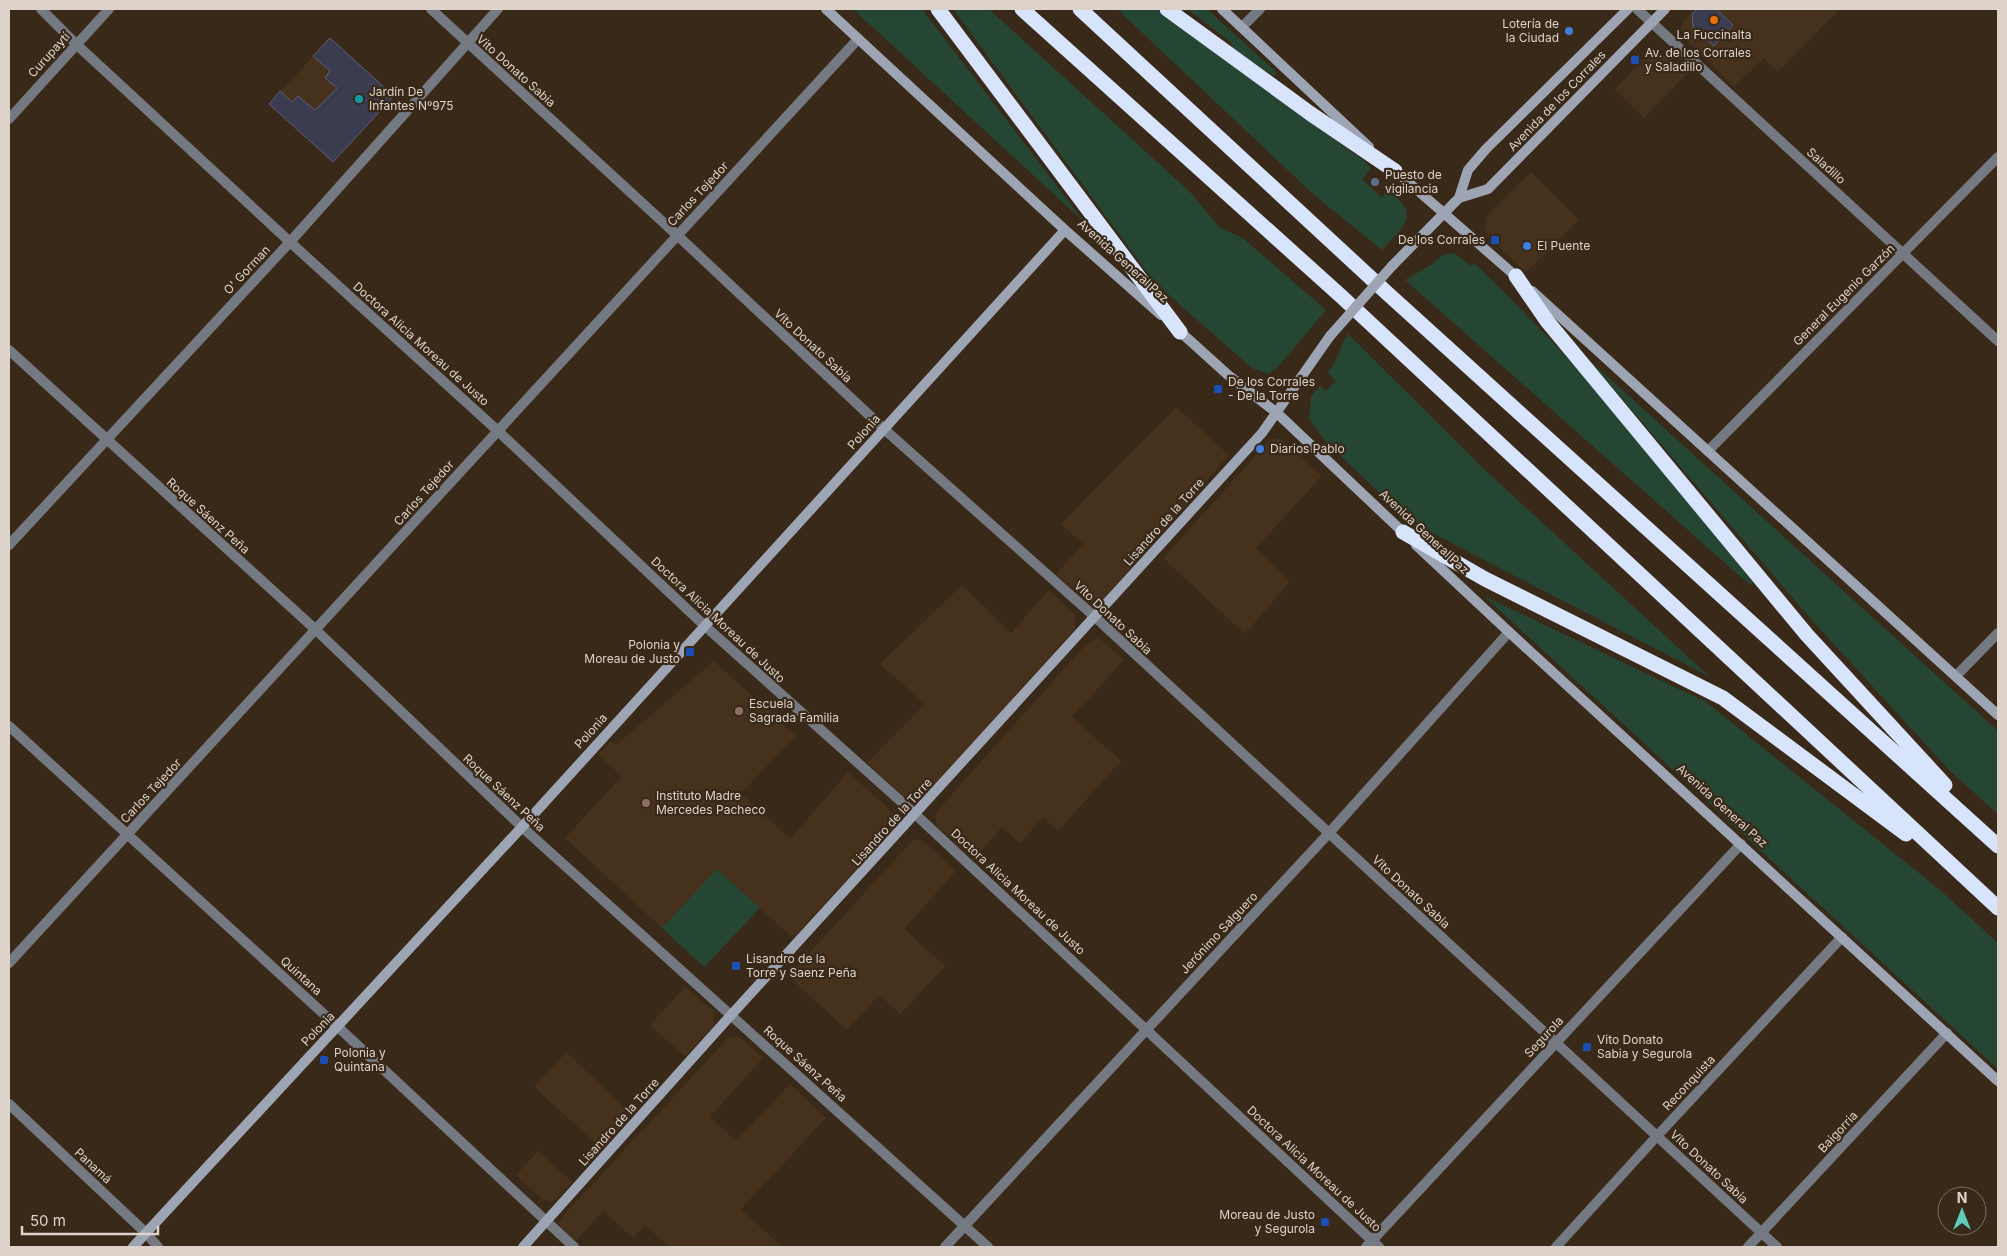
<svg xmlns="http://www.w3.org/2000/svg" width="2007" height="1256" viewBox="0 0 2007 1256" font-family="Inter,sans-serif">
  <style>
    .built { fill: #46311c }
    .green { fill: #264634 }
    .building { fill: #3c3c50; stroke: #5d5d74 }
    .lines { fill: none; stroke-linecap: round; stroke-linejoin: round }
    .street { stroke: #747982; stroke-width: 10 }
    .secondary { stroke: #9da4b3; stroke-width: 10 }
    .highway { stroke: #d8e3fc; stroke-width: 15 }
    .secondary-bridge { stroke: #9da4b3; stroke-width: 10 }
    .food-dot { fill: #e8710a; stroke: #392919; stroke-width: 2 }
    .shop-dot { fill: #3f7fe0; stroke: #392919; stroke-width: 2 }
    .transit-dot { fill: #1a4fb4; stroke: #392919; stroke-width: 2 }
    .culture-dot { fill: #0f9aa8; stroke: #392919; stroke-width: 2 }
    .service-dot { fill: #5c6f8a; stroke: #392919; stroke-width: 2 }
    .education-dot { fill: #8d6e63; stroke: #392919; stroke-width: 2 }
    .labels { text-anchor: middle; stroke-width: 4.5; stroke-linejoin: round; paint-order: stroke }
    .poi-label { font-size: 12px; fill: #ded3ca; stroke: #392919; text-anchor: start }
    .street-label { font-size: 12px; fill: #ded3ca; stroke: #392919 }
  </style>
  <rect width="100%" height="100%" fill="#392919"/>
  <path class="built" d="M 1694,9 L 1838,9 L 1839,10 L 1778,72 L 1764,58 L 1734,87 L 1684,38 L 1682,30 L 1682,23 Z
    M 330,38 L 394,96 L 333,162 L 269,104 Z
    M 1658,53 L 1669,57 L 1688,73 L 1644,118 L 1615,89 L 1644,58 Z
    M 1531,172 L 1579,220 L 1526,272 L 1490,239 L 1486,233 L 1485,225 L 1487,217 L 1492,210 Z
    M 1176,407 L 1229,455 L 1102,602 L 1097,604 L 1086,601 L 1056,574 L 1083,544 L 1061,524 Z
    M 1273,438 L 1282,439 L 1322,476 L 1256,548 L 1290,582 L 1245,634 L 1163,558 L 1270,440 Z
    M 962,585 L 1011,633 L 1049,590 L 1075,615 L 1075,629 L 923,798 L 911,799 L 904,797 L 867,763 L 925,704 L 880,664 Z
    M 1099,638 L 1124,660 L 1072,717 L 1121,761 L 1058,831 L 1043,817 L 1020,843 L 1002,827 L 974,859 L 937,826 L 935,817 L 936,812 L 1088,642 Z
    M 714,661 L 796,736 L 741,793 L 790,839 L 848,772 L 889,809 L 896,821 L 895,827 L 793,938 L 760,908 L 704,967 L 565,838 L 622,776 L 598,755 L 611,741 L 616,745 Z
    M 918,839 L 924,842 L 956,871 L 904,929 L 945,966 L 901,1014 L 879,995 L 847,1030 L 788,976 L 912,841 Z
    M 685,987 L 713,1010 L 715,1020 L 714,1025 L 685,1057 L 650,1025 Z
    M 734,1037 L 741,1038 L 763,1058 L 710,1117 L 736,1141 L 790,1084 L 826,1118 L 741,1209 L 782,1247 L 670,1247 L 645,1225 L 633,1238 L 603,1211 L 576,1241 L 561,1227 L 559,1223 L 561,1218 L 727,1039 Z
    M 566,1052 L 632,1115 L 602,1149 L 534,1087 Z
    M 538,1151 L 572,1182 L 557,1199 L 552,1201 L 543,1200 L 516,1175 Z"/>
  <path class="green" d="M 853,9 L 922,9 L 1085,223 Z
    M 953,9 L 989,9 L 1191,193 L 1219,227 L 1244,239 L 1326,310 L 1277,368 L 1268,374 L 1252,368 L 1171,297 L 1150,276 Z
    M 1117,9 L 1156,9 L 1283,103 L 1363,160 L 1371,168 L 1362,179 L 1382,198 L 1390,185 L 1396,190 L 1394,194 C 1397,198 1404,204 1406,210 C 1410,225 1391,240 1382,250 L 1313,194 Z
    M 1187,9 L 1207,9 L 1277,73 L 1274,76 L 1231,48 L 1232,43 Z
    M 1454,253 L 1471,266 L 1474,263 C 1577,360 1667,471 1753,583 L 1750,585 L 1405,280 L 1431,265 L 1442,255 Z
    M 1348,334 L 1484,469 L 1710,677 L 1409,521 L 1326,442 L 1309,419 L 1311,396 L 1320,386 L 1326,391 L 1336,381 L 1328,373 C 1338,360 1340,345 1348,334 Z
    M 1588,359 L 1998,731 L 1998,814 L 1950,771 L 1810,618 Z
    M 1484,596 L 1706,702 L 1940,890 L 1998,943 L 1998,1069 Z
    M 717,869 L 760,908 L 704,967 L 662,928 Z"/>
  <path class="building" d="M 1697,9 L 1716,9 L 1733,25 L 1714,46 L 1693,28 L 1692,14 Z
    M 330,38 L 394,96 L 333,162 L 269,104 L 280,91 L 292,102 L 298,96 L 315,110 L 337,88 L 325,78 L 330,71 L 313,56 Z"/>
  <g class="lines">
    <path class="street" d="M 41,9 L 76,44 L 290,242 L 498,431 L 705,626 L 915,814 L 1379,1247
      M 431,9 L 677,235 L 884,429 L 1095,617 L 1777,1247
      M 1637,9 L 1998,341
      M 1242,27 L 1260,9
      M 9,119 L 109,9
      M 9,350 L 316,630 L 522,827 L 988,1247
      M 1708,451 L 1998,157
      M 9,545 L 290,242 L 498,9
      M 1956,676 L 1998,633
      M 9,726 L 338,1027 L 574,1247
      M 9,963 L 858,39
      M 9,1104 L 146,1233 L 158,1247
      M 945,1247 L 1329,833 L 1509,632
      M 1366,1247 L 1741,844
      M 1556,1247 L 1657,1136 L 1842,937
      M 1748,1247 L 1947,1033"/>
    <path class="secondary" d="M 826,9 L 1065,230 L 1161,315
      M 1222,9 L 1369,147
      M 1391,167 L 1519,279
      M 1459,198 L 1488,189 L 1665,9
      M 1392,266 L 1459,198 L 1468,170 L 1486,149 L 1628,9
      M 1532,291 L 1998,715
      M 1176,328 L 1228,375 L 1277,413 L 1406,535
      M 1416,545 L 1509,632 L 1998,1081
      M 133,1247 L 522,827 L 1065,230
      M 523,1247 L 732,1014 L 1262,433 L 1330,336"/>
    <path class="highway" d="M 938,9 L 1180,332
      M 1022,9 L 1342,297 L 1998,908
      M 1080,9 L 1387,293 L 1998,846
      M 1167,9 L 1311,114 L 1395,171
      M 1516,276 L 1547,321 L 1807,635 L 1945,785
      M 1403,532 L 1485,579 L 1723,698 L 1906,834"/>
    <path class="secondary-bridge" d="M 1330,336 L 1392,266"/>
  </g>
  <circle class="food-dot" cx="1714" cy="20" r="5"/>
  <g class="shop-dot">
    <circle cx="1569" cy="31" r="5"/>
    <circle cx="1527" cy="246" r="5"/>
    <circle cx="1260" cy="449" r="5"/>
  </g>
  <g class="transit-dot">
    <rect x="1630" y="55" width="10" height="10" rx="2.5"/>
    <rect x="1490" y="235" width="10" height="10" rx="2.5"/>
    <rect x="1213" y="384" width="10" height="10" rx="2.5"/>
    <rect x="685" y="647" width="10" height="10" rx="2.5"/>
    <rect x="731" y="961" width="10" height="10" rx="2.5"/>
    <rect x="1582" y="1042" width="10" height="10" rx="2.5"/>
    <rect x="319" y="1055" width="10" height="10" rx="2.5"/>
    <rect x="1320" y="1217" width="10" height="10" rx="2.5"/>
  </g>
  <circle class="culture-dot" cx="359" cy="99" r="5"/>
  <circle class="service-dot" cx="1375" cy="182" r="5"/>
  <g class="education-dot">
    <circle cx="739" cy="711" r="5"/>
    <circle cx="646" cy="803" r="5"/>
  </g>
  <g class="labels">
    <g class="poi-label">
      <text x="1559" y="28" text-anchor="end">Lotería de<tspan x="1559" dy="14">la Ciudad</tspan></text>
      <text x="1714" y="39" text-anchor="middle">La Fuccinalta</text>
      <text x="1645" y="57">Av. de los Corrales<tspan x="1645" dy="14">y Saladillo</tspan></text>
      <text x="369" y="96">Jardín De<tspan x="369" dy="14">Infantes Nº975</tspan></text>
      <text x="1385" y="179">Puesto de<tspan x="1385" dy="14">vigilancia</tspan></text>
      <text x="1485" y="244" text-anchor="end">De los Corrales</text>
      <text x="1537" y="250">El Puente</text>
      <text x="1228" y="386">De los Corrales<tspan x="1228" dy="14">- De la Torre</tspan></text>
      <text x="1270" y="453">Diarios Pablo</text>
      <text x="680" y="649" text-anchor="end">Polonia y<tspan x="680" dy="14">Moreau de Justo</tspan></text>
      <text x="749" y="708">Escuela<tspan x="749" dy="14">Sagrada Familia</tspan></text>
      <text x="656" y="800">Instituto Madre<tspan x="656" dy="14">Mercedes Pacheco</tspan></text>
      <text x="746" y="963">Lisandro de la<tspan x="746" dy="14">Torre y Saenz Peña</tspan></text>
      <text x="1597" y="1044">Vito Donato<tspan x="1597" dy="14">Sabia y Segurola</tspan></text>
      <text x="334" y="1057">Polonia y<tspan x="334" dy="14">Quintana</tspan></text>
      <text x="1315" y="1219" text-anchor="end">Moreau de Justo<tspan x="1315" dy="14">y Segurola</tspan></text>
    </g>
    <g class="street-label">
      <text transform="translate(49 55) rotate(-48)" y="4">Curupaytí</text>
      <text transform="translate(516 71) rotate(42)" y="4">Vito Donato Sabia</text>
      <text transform="translate(1557 101) rotate(-46)" y="4">Avenida de los Corrales</text>
      <text transform="translate(1826 166) rotate(42)" y="4">Saladillo</text>
      <text transform="translate(698 194) rotate(-47)" y="4">Carlos Tejedor</text>
      <text transform="translate(1123 261) rotate(42)" y="4">Avenida General Paz</text>
      <text transform="translate(247 270) rotate(-47)" y="4">O' Gorman</text>
      <text transform="translate(1844 295) rotate(-45)" y="4">General Eugenio Garzón</text>
      <text transform="translate(421 344) rotate(42)" y="4">Doctora Alicia Moreau de Justo</text>
      <text transform="translate(813 346) rotate(43)" y="4">Vito Donato Sabia</text>
      <text transform="translate(864 432) rotate(-48)" y="4">Polonia</text>
      <text transform="translate(424 493) rotate(-48)" y="4">Carlos Tejedor</text>
      <text transform="translate(208 516) rotate(42)" y="4">Roque Sáenz Peña</text>
      <text transform="translate(1164 522) rotate(-48)" y="4">Lisandro de la Torre</text>
      <text transform="translate(1424 532) rotate(43)" y="4">Avenida General Paz</text>
      <text transform="translate(1113 618) rotate(43)" y="4">Vito Donato Sabia</text>
      <text transform="translate(718 620) rotate(43)" y="4">Doctora Alicia Moreau de Justo</text>
      <text transform="translate(591 731) rotate(-48)" y="4">Polonia</text>
      <text transform="translate(151 791) rotate(-47)" y="4">Carlos Tejedor</text>
      <text transform="translate(504 793) rotate(43)" y="4">Roque Sáenz Peña</text>
      <text transform="translate(1722 806) rotate(42)" y="4">Avenida General Paz</text>
      <text transform="translate(892 822) rotate(-48)" y="4">Lisandro de la Torre</text>
      <text transform="translate(1018 892) rotate(43)" y="4">Doctora Alicia Moreau de Justo</text>
      <text transform="translate(1411 892) rotate(43)" y="4">Vito Donato Sabia</text>
      <text transform="translate(1219 933) rotate(-47)" y="4">Jerónimo Salguero</text>
      <text transform="translate(301 976) rotate(42)" y="4">Quintana</text>
      <text transform="translate(318 1029) rotate(-46)" y="4">Polonia</text>
      <text transform="translate(1544 1037) rotate(-47)" y="4">Segurola</text>
      <text transform="translate(805 1064) rotate(42)" y="4">Roque Sáenz Peña</text>
      <text transform="translate(1689 1083) rotate(-47)" y="4">Reconquista</text>
      <text transform="translate(619 1122) rotate(-48)" y="4">Lisandro de la Torre</text>
      <text transform="translate(1838 1132) rotate(-47)" y="4">Baigorria</text>
      <text transform="translate(93 1166) rotate(43)" y="4">Panamá</text>
      <text transform="translate(1709 1167) rotate(43)" y="4">Vito Donato Sabia</text>
      <text transform="translate(1314 1169) rotate(43)" y="4">Doctora Alicia Moreau de Justo</text>
    </g>
  </g>
  <rect width="2007" height="1256" fill="none" stroke="#ded3ca" stroke-width="20"/>
  <g transform="translate(1962 1211)"><circle r="24" fill="#392919" stroke="#7b6d60"/>
  <path d="M0-4L9 19L0 12L-9 19Z" fill="#5cceba"/>
  <text y="-8" font-size="14" font-weight="bold" text-anchor="middle" fill="#ded3ca">N</text>
  </g>
  <path d="M22 1226v8h136v-8" fill="none" stroke="#ded3ca" stroke-width="2.5"/>
  <text x="30" y="1226" font-size="15" fill="#ded3ca" stroke="#392919" stroke-width="4" paint-order="stroke">50 m</text>
</svg>
